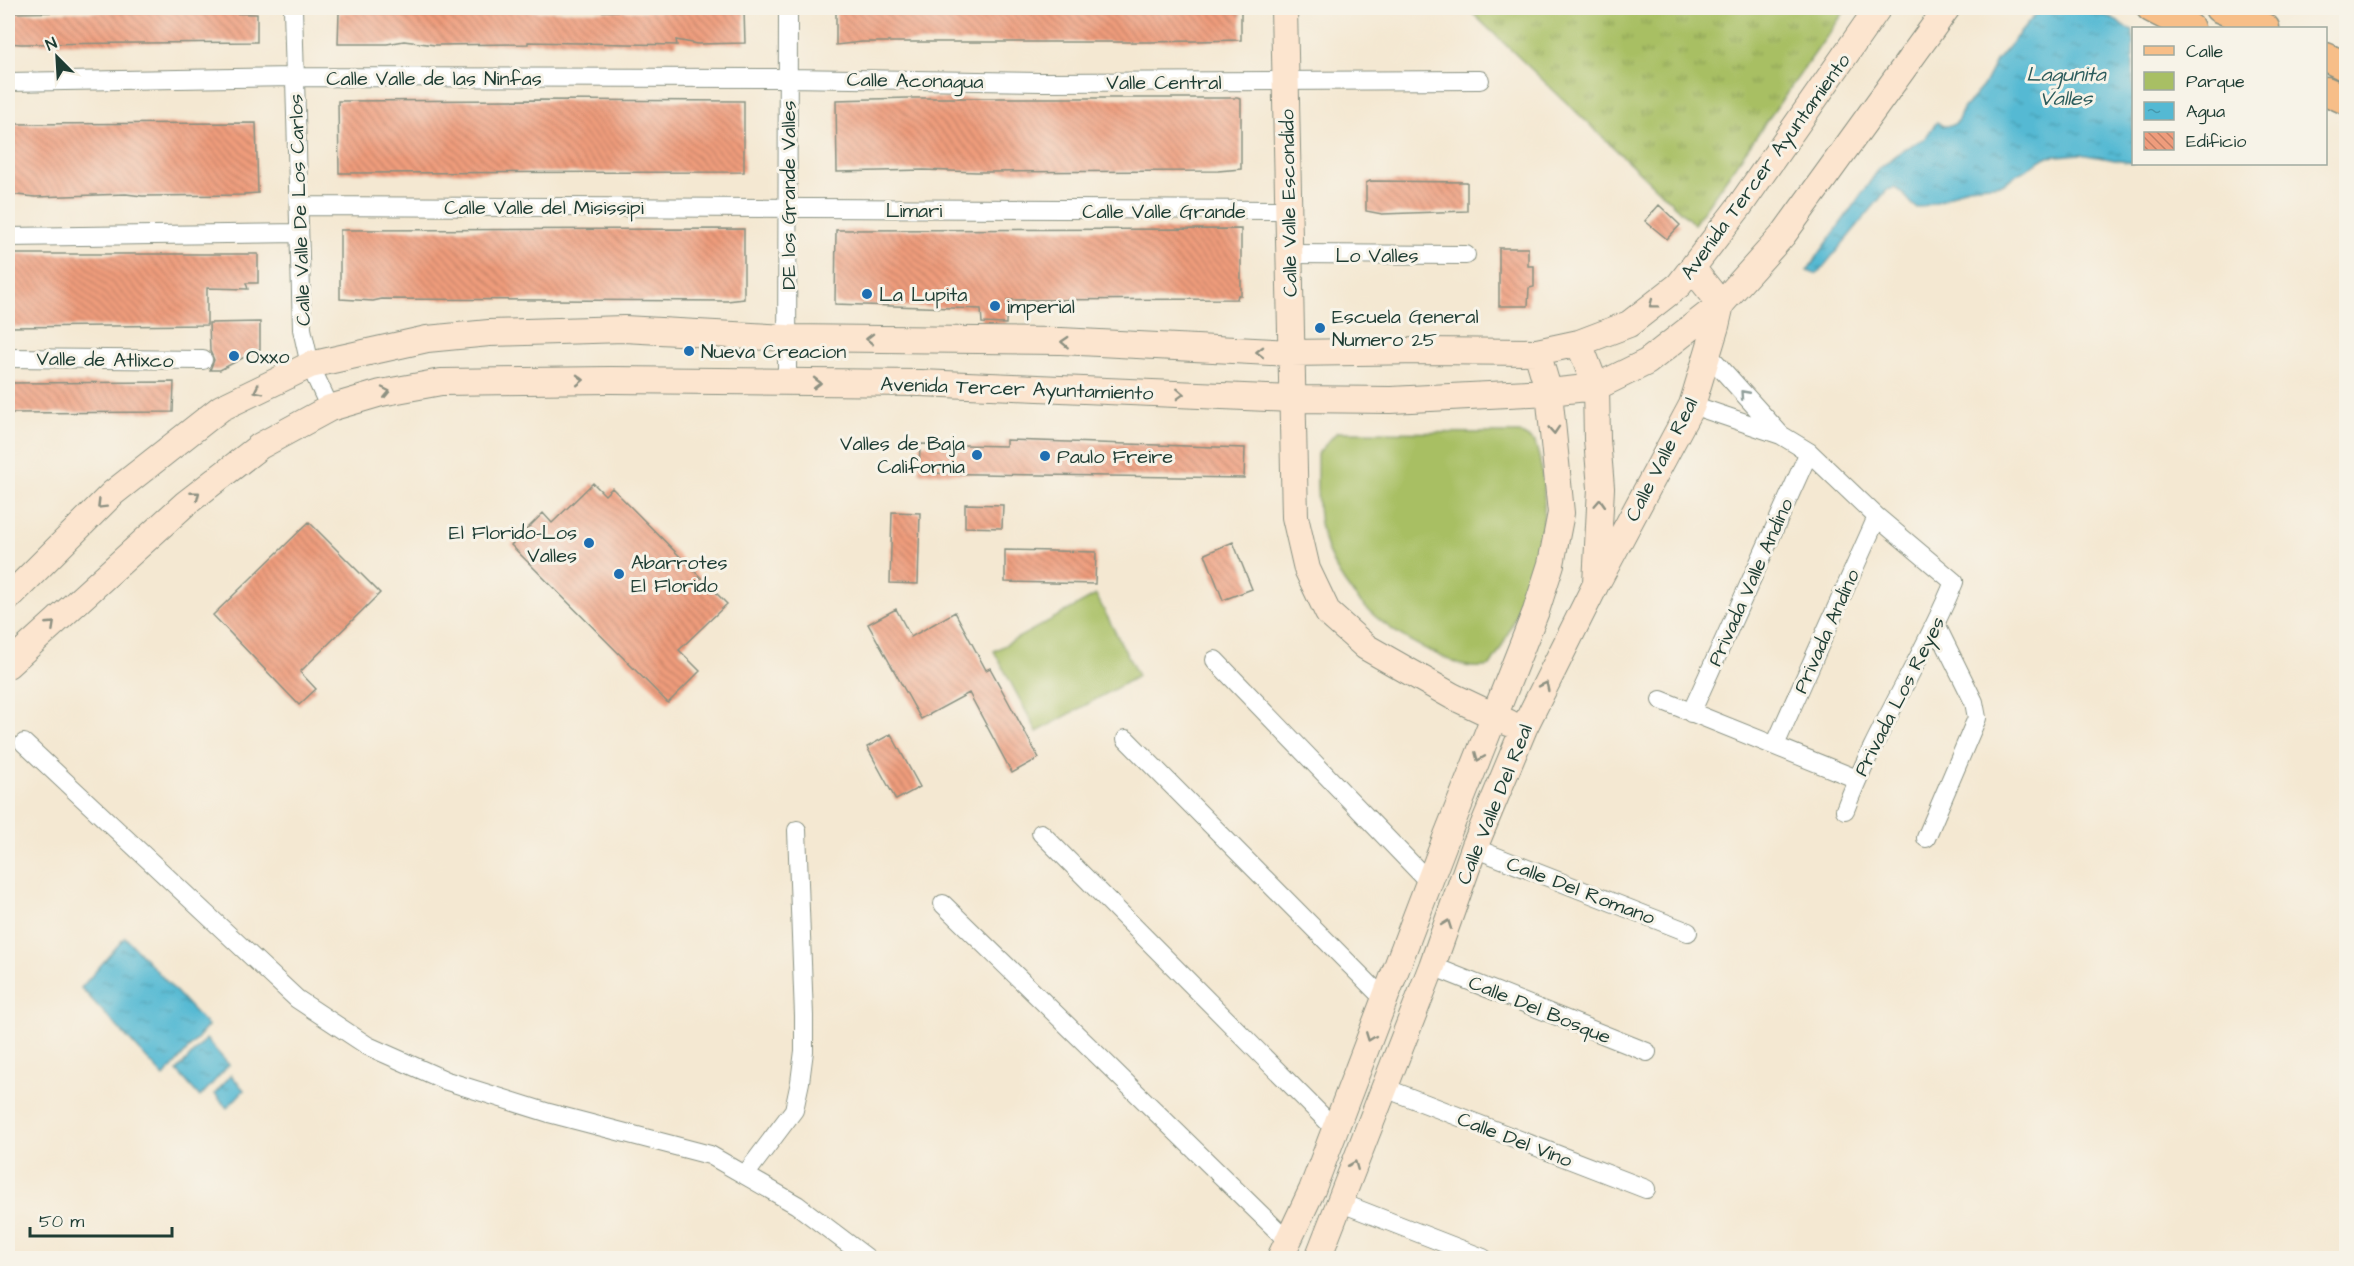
<svg xmlns="http://www.w3.org/2000/svg" width="2354" height="1266" viewBox="0 0 2354 1266" font-family="'Architects Daughter',sans-serif">
  <style>
    .grass { fill: url(#grass-tufts); stroke: #647e4c; stroke-width: 1.5 }
    .green { fill: #a8bf64; stroke: #647e4c; stroke-width: 1.5 }
    .water { fill: url(#water-ripples); stroke: #3a7b84; stroke-width: 1.5 }
    .building { fill: url(#building-back-hatch) }
    .lines { fill: none; stroke-linecap: round; stroke-linejoin: round }
    .street-casing { stroke: #8a9283; stroke-width: 20 }
    .secondary-casing { stroke: #8a9283; stroke-width: 28 }
    .primary-casing { stroke: #8a9283; stroke-width: 31 }
    .street { stroke: #fff; stroke-width: 18 }
    .secondary { stroke: #fce5cf; stroke-width: 26 }
    .primary { stroke: #f7be88; stroke-width: 28 }
    .oneway { stroke: #8e9182 }
    .oneway2 { stroke: #8f9e9a }
    .poi-dot { fill: #1f6fb2; stroke: #f7f3e8; stroke-width: 2 }
    .labels { text-anchor: middle; stroke-width: 6; stroke-linejoin: round; paint-order: stroke }
    .street-label { font-size: 20px; fill: #1f3d34; stroke: #f7f3e8 }
    .poi-label { font-size: 20px; fill: #1f3d34; stroke: #f7f3e8; text-anchor: start }
    .water-label { font-size: 21px; font-style: italic; fill: #2c5c5c; stroke: #f7f3e8 }
  </style>
  <defs>
    <pattern id="grass-tufts" width="24" height="20" patternUnits="userSpaceOnUse" patternTransform="scale(1.5)"><rect width="24" height="20" fill="#a8bf64"/><path d="M3 7l-1-3M5 7V3M7 7l1-3M15 17l-1-3M17 17v-4M19 17l1-3" fill="none" stroke="#889c53"/></pattern>
    <pattern id="water-ripples" width="26" height="14" patternUnits="userSpaceOnUse" patternTransform="scale(1.5)"><rect width="26" height="14" fill="#54b9d3"/><path d="M2 4q2-2 4 0t4 0M15 11q2-2 4 0t4 0" fill="none" stroke="#4598ac"/></pattern>
    <pattern id="building-back-hatch" width="6" height="6" patternUnits="userSpaceOnUse" patternTransform="scale(1.5)"><rect width="6" height="6" fill="#ef9c7c"/><path d="M-1 5l2 2M0 0l6 6M5-1l2 2" fill="none" stroke="#c18066"/></pattern>
  </defs>
  <rect width="100%" height="100%" fill="#f7f3e8"/>
  <filter id="ink" filterUnits="userSpaceOnUse"><feTurbulence type="fractalNoise" baseFrequency=".0167" numOctaves="2"/><feDisplacementMap in="SourceGraphic" scale="12" xChannelSelector="R" yChannelSelector="G"/><feConvolveMatrix kernelMatrix="1 2 1 2 8 2 1 2 1" color-interpolation-filters="sRGB"/></filter>
  <filter id="wash" filterUnits="userSpaceOnUse"><feTurbulence type="fractalNoise" baseFrequency=".008" numOctaves="4" result="noise"/><feDisplacementMap in="SourceGraphic" scale="24" xChannelSelector="R" yChannelSelector="G"/><feGaussianBlur stdDeviation="1.35" result="paint"/><feColorMatrix in="noise" values="0 0 0 0 0 0 0 0 0 0 0 0 0 0 0 0 0 1.4 0 .05"/><feComposite in="paint" operator="in"/></filter>
  <g filter="url(#wash)">
    <rect width="100%" height="100%" fill="#f4e8d2"/>
    <path class="grass" d="M 1467,8 L 1847,8 L 1694,224 Z"/>
    <path class="green" d="M 1337,432 L 1520,433 L 1535,442 C 1554,503 1542,555 1517,612 C 1509,631 1502,649 1490,666 C 1464,671 1453,661 1430,651 C 1376,626 1331,584 1320,523 C 1316,501 1317,477 1317,454 Z
      M 1096,595 L 1138,676 L 1037,732 L 994,651 Z"/>
    <path class="water" d="M 2066,8 L 2085,10 L 2113,18 L 2124,27 L 2133,30 L 2133,163 L 2080,154 L 2046,157 L 2002,184 L 1967,187 L 1940,201 L 1917,208 C 1908,202 1905,192 1894,188 L 1887,190 L 1819,272 L 1815,274 L 1807,271 L 1879,169 L 1904,149 L 1924,139 L 1937,122 L 1943,126 L 1951,126 L 1957,122 L 1963,109 L 1983,86 L 1996,61 L 2036,14 L 2050,9 Z
      M 125,937 L 208,1026 L 164,1077 L 81,988 Z
      M 206,1039 L 229,1065 L 200,1097 L 177,1071 Z
      M 231,1075 L 244,1090 L 227,1108 L 215,1094 Z"/>
    <g id="blocks">
      <path class="building" d="M 1176,9 L 1241,10 L 1241,40 L 1149,42 L 862,42 L 836,45 L 836,12 L 839,11 Z
        M 151,11 L 257,14 L 257,42 L 21,44 L 8,43 L 8,13 Z
        M 744,11 L 745,43 L 697,44 L 676,40 L 677,45 L 528,42 L 528,44 L 435,45 L 404,41 L 387,44 L 338,44 L 339,12 Z
        M 908,98 L 1237,98 L 1241,99 L 1241,169 L 1218,171 L 977,172 L 924,170 L 837,172 L 836,100 Z
        M 535,100 L 744,101 L 744,172 L 339,173 L 338,101 Z
        M 256,123 L 258,193 L 244,194 L 244,195 L 142,196 L 126,194 L 35,197 L 8,194 L 8,124 Z
        M 1370,181 L 1467,182 L 1467,211 L 1382,214 L 1366,211 L 1366,183 Z
        M 1659,205 L 1680,225 L 1667,239 L 1645,221 Z
        M 744,229 L 744,299 L 727,301 L 382,299 L 373,301 L 340,299 L 340,230 Z
        M 1241,229 L 1241,295 L 1238,295 L 1237,299 L 1007,300 L 1006,324 L 982,323 L 981,309 L 835,304 L 836,230 Z
        M 1499,248 L 1528,248 L 1528,266 L 1534,266 L 1534,287 L 1529,288 L 1528,306 L 1499,306 Z
        M 8,254 L 258,254 L 258,283 L 246,283 L 248,289 L 207,288 L 207,325 L 8,327 Z
        M 260,322 L 260,349 L 220,370 L 210,370 L 214,360 L 210,351 L 209,323 Z
        M 174,382 L 173,412 L 8,413 L 8,383 Z
        M 1006,440 L 1245,448 L 1244,478 L 919,473 L 920,444 L 1006,446 Z
        M 593,483 L 605,495 L 612,488 L 727,604 L 679,650 L 700,671 L 668,703 L 511,545 L 543,513 L 552,523 Z
        M 965,504 L 1003,505 L 1002,528 L 965,527 Z
        M 892,512 L 920,513 L 918,584 L 890,583 Z
        M 309,522 L 380,593 L 300,672 L 316,689 L 299,705 L 213,615 Z
        M 1233,542 L 1252,589 L 1223,600 L 1205,554 Z
        M 1005,550 L 1096,552 L 1095,584 L 1005,582 Z
        M 896,609 L 911,637 L 955,612 L 986,670 L 990,668 L 1039,758 L 1012,773 L 969,693 L 921,719 L 868,624 Z
        M 891,734 L 920,787 L 896,800 L 867,747 Z"/>
    </g>
  </g>
  <g filter="url(#ink)">
    <use href="#blocks" fill-opacity="0" stroke="#8a9283" stroke-width="1.5"/>
    <g class="lines">
      <defs>
        <path id="street" d="M 293,8 L 302,329 L 310,365 L 330,408
          M 8,82 L 294,77 L 789,78 L 1041,82 L 1480,80
          M 299,206 L 1288,210
          M 8,237 L 299,233
          M 1289,254 L 1466,255
          M 1708,354 L 1780,434
          M 8,358 L 203,360
          M 787,382 L 788,8
          M 1692,405 L 1781,435 L 1809,452 L 1877,517 L 1954,582 C 1922,660 1875,731 1845,810
          M 1215,660 L 1429,882
          M 1661,700 L 1857,779
          M 1691,713 L 1809,452
          M 1126,739 L 1384,999
          M 24,743 L 297,999 L 368,1046 L 447,1081 L 549,1113 L 710,1155 L 797,1205 L 867,1258
          M 1775,745 L 1877,517
          M 1041,833 L 1335,1129
          M 1926,838 L 1977,718 L 1974,702 L 1936,625
          M 1474,848 L 1688,932
          M 943,904 L 1288,1241
          M 1432,966 L 1647,1052
          M 1385,1088 L 1646,1189
          M 745,1175 L 794,1110 L 800,1082 L 804,1051 L 804,1016 L 797,830
          M 1339,1202 L 1483,1258"/>
        <path id="secondary" d="M 1284,8 L 1295,517 L 1307,569 L 1328,613 L 1366,647 L 1452,696 L 1509,723
          M 1599,579 L 1692,405 L 1716,326 L 1721,304 L 1692,268
          M 8,598 L 113,493 L 221,408 L 310,365 L 427,339 L 489,333 L 624,329 L 787,338 L 1061,341 L 1291,353 L 1422,351 L 1537,352 L 1579,343 L 1629,324 L 1679,285 L 1739,207 L 1878,8
          M 8,665 L 185,504 L 260,446 L 330,408 L 381,393 L 441,382 L 611,380 L 921,383 L 1292,399 L 1391,400 L 1549,392 L 1596,387 L 1647,362 L 1721,304 L 1783,235 L 1947,8
          M 1280,1258 L 1312,1190 L 1446,838 L 1536,611 L 1551,564 L 1561,513 L 1549,392 L 1537,352
          M 1318,1258 L 1432,966 L 1474,848 L 1524,728 L 1596,584 L 1601,488 L 1597,439 L 1596,387 L 1579,343"/>
        <path id="primary" d="M 2151,8 L 2190,28
          M 2219,8 L 2265,28
          M 2326,57 L 2346,67
          M 2326,91 L 2346,100"/>
      </defs>
      <use href="#street" class="street-casing"/>
      <use href="#secondary" class="secondary-casing"/>
      <use href="#primary" class="primary-casing"/>
      <use href="#street" class="street"/>
      <use href="#secondary" class="secondary"/>
      <use href="#primary" class="primary"/>
    </g>
    <defs><path id="oneway-chevron" d="M-2-3.5L2.5 0L-2 3.5" fill="none" stroke-width="1.6" stroke-linecap="round" stroke-linejoin="round" transform="scale(1.5)"/></defs>
    <g class="oneway">
      <use href="#oneway-chevron" transform="translate(1653 304) rotate(143)"/>
      <use href="#oneway-chevron" transform="translate(870 339) rotate(-179)"/>
      <use href="#oneway-chevron" transform="translate(1065 342) rotate(-177)"/>
      <use href="#oneway-chevron" transform="translate(1260 352) rotate(-179)"/>
      <use href="#oneway-chevron" transform="translate(580 380) rotate(-1)"/>
      <use href="#oneway-chevron" transform="translate(817 383)"/>
      <use href="#oneway-chevron" transform="translate(258 390) rotate(154)"/>
      <use href="#oneway-chevron" transform="translate(386 392) rotate(-12)"/>
      <use href="#oneway-chevron" transform="translate(1180 394) rotate(2)"/>
      <use href="#oneway-chevron" transform="translate(1554 430) rotate(86)"/>
      <use href="#oneway-chevron" transform="translate(196 495) rotate(-38)"/>
      <use href="#oneway-chevron" transform="translate(1600 503) rotate(-87)"/>
      <use href="#oneway-chevron" transform="translate(101 505) rotate(135)"/>
      <use href="#oneway-chevron" transform="translate(51 625) rotate(-43)"/>
      <use href="#oneway-chevron" transform="translate(1545 686) rotate(-64)"/>
      <use href="#oneway-chevron" transform="translate(1479 757) rotate(112)"/>
      <use href="#oneway-chevron" transform="translate(1447 924) rotate(-70)"/>
      <use href="#oneway-chevron" transform="translate(1370 1037) rotate(111)"/>
      <use href="#oneway-chevron" transform="translate(1354 1165) rotate(-68)"/>
    </g>
    <use class="oneway2" href="#oneway-chevron" transform="translate(1744 394) rotate(-132)"/>
  </g>
  <g class="poi-dot">
    <circle cx="867" cy="294" r="6"/>
    <circle cx="995" cy="306" r="6"/>
    <circle cx="1320" cy="328" r="6"/>
    <circle cx="689" cy="351" r="6"/>
    <circle cx="234" cy="356" r="6"/>
    <circle cx="977" cy="455" r="6"/>
    <circle cx="1045" cy="456" r="6"/>
    <circle cx="589" cy="543" r="6"/>
    <circle cx="619" cy="574" r="6"/>
  </g>
  <g class="labels">
    <g class="street-label">
      <text x="434" y="85">Calle Valle de las Ninfas</text>
      <text transform="translate(915 80) rotate(1)" y="7">Calle Aconagua</text>
      <text x="1164" y="89">Valle Central</text>
      <text transform="translate(1765 166) rotate(-54)" y="7">Avenida Tercer Ayuntamiento</text>
      <text transform="translate(788 195) rotate(-90)" y="7">DE los Grande Valles</text>
      <text transform="translate(1288 203) rotate(-91)" y="7">Calle Valle Escondido</text>
      <text x="544" y="214">Calle Valle del Misissipi</text>
      <text transform="translate(299 210) rotate(-92)" y="7">Calle Valle De Los Carlos</text>
      <text x="914" y="217">Limari</text>
      <text x="1164" y="218">Calle Valle Grande</text>
      <text x="1377" y="262">Lo Valles</text>
      <text transform="translate(105 359) rotate(1)" y="7">Valle de Atlixco</text>
      <text transform="translate(1017 388) rotate(2)" y="7">Avenida Tercer Ayuntamiento</text>
      <text transform="translate(1661 459) rotate(-63)" y="7">Calle Valle Real</text>
      <text transform="translate(1750 582) rotate(-66)" y="7">Privada Valle Andino</text>
      <text transform="translate(1826 631) rotate(-66)" y="7">Privada Andino</text>
      <text transform="translate(1899 696) rotate(-63)" y="7">Privada Los Reyes</text>
      <text transform="translate(1494 804) rotate(-68)" y="7">Calle Valle Del Real</text>
      <text transform="translate(1581 890) rotate(21)" y="7">Calle Del Romano</text>
      <text transform="translate(1540 1009) rotate(22)" y="7">Calle Del Bosque</text>
      <text transform="translate(1515 1139) rotate(21)" y="7">Calle Del Vino</text>
    </g>
    <g class="poi-label">
      <text x="879" y="301">La Lupita</text>
      <text x="1007" y="313">imperial</text>
      <text x="1332" y="323">Escuela General<tspan x="1332" dy="23">Numero 25</tspan></text>
      <text x="701" y="358">Nueva Creacion</text>
      <text x="246" y="363">Oxxo</text>
      <text x="965" y="450" text-anchor="end">Valles de Baja<tspan x="965" dy="23">California</tspan></text>
      <text x="1057" y="463">Paulo Freire</text>
      <text x="577" y="539" text-anchor="end">El Florido-Los<tspan x="577" dy="23">Valles</tspan></text>
      <text x="631" y="569">Abarrotes<tspan x="631" dy="23">El Florido</tspan></text>
    </g>
    <g class="water-label">
      <text x="2066" y="81">Lagunita<tspan x="2066" dy="24">Valles</tspan></text>
    </g>
  </g>
  <rect width="2354" height="1266" fill="none" stroke="#f7f3e8" stroke-width="30"/>
  <rect x="2132" y="27" width="195" height="138" fill="#f7f3e8" stroke="#a1aaa0" stroke-width="1.5"/>
  <rect x="2144" y="46" width="30" height="9" fill="#f7be88" stroke="#a1aaa0" stroke-width="1.5"/>
  <text x="2186" y="57" font-size="18" fill="#1f3d34">Calle</text>
  <rect x="2144" y="72" width="30" height="18" fill="#a8bf64" stroke="#a1aaa0" stroke-width="1.5"/>
  <text x="2186" y="87" font-size="18" fill="#1f3d34">Parque</text>
  <rect x="2144" y="102" width="30" height="18" fill="url(#water-ripples)" stroke="#a1aaa0" stroke-width="1.5"/>
  <text x="2186" y="117" font-size="18" fill="#1f3d34">Agua</text>
  <rect x="2144" y="132" width="30" height="18" fill="url(#building-back-hatch)" stroke="#a1aaa0" stroke-width="1.5"/>
  <text x="2186" y="147" font-size="18" fill="#1f3d34">Edificio</text>
  <g transform="translate(57 57) rotate(336)" stroke="#f7f3e8" stroke-width="4.5" paint-order="stroke">
  <path d="M0-4.5L10 22L0 15L-10 22Z" fill="#1f3d34"/>
  <text y="-9" font-size="16" font-weight="bold" text-anchor="middle" fill="#1f3d34">N</text>
  </g>
  <path d="M30 1227v9h142v-9" fill="none" stroke="#1f3d34" stroke-width="3"/>
  <text x="39" y="1227" font-size="18" fill="#1f3d34" stroke="#f7f3e8" stroke-width="4.5" paint-order="stroke">50 m</text>
</svg>
